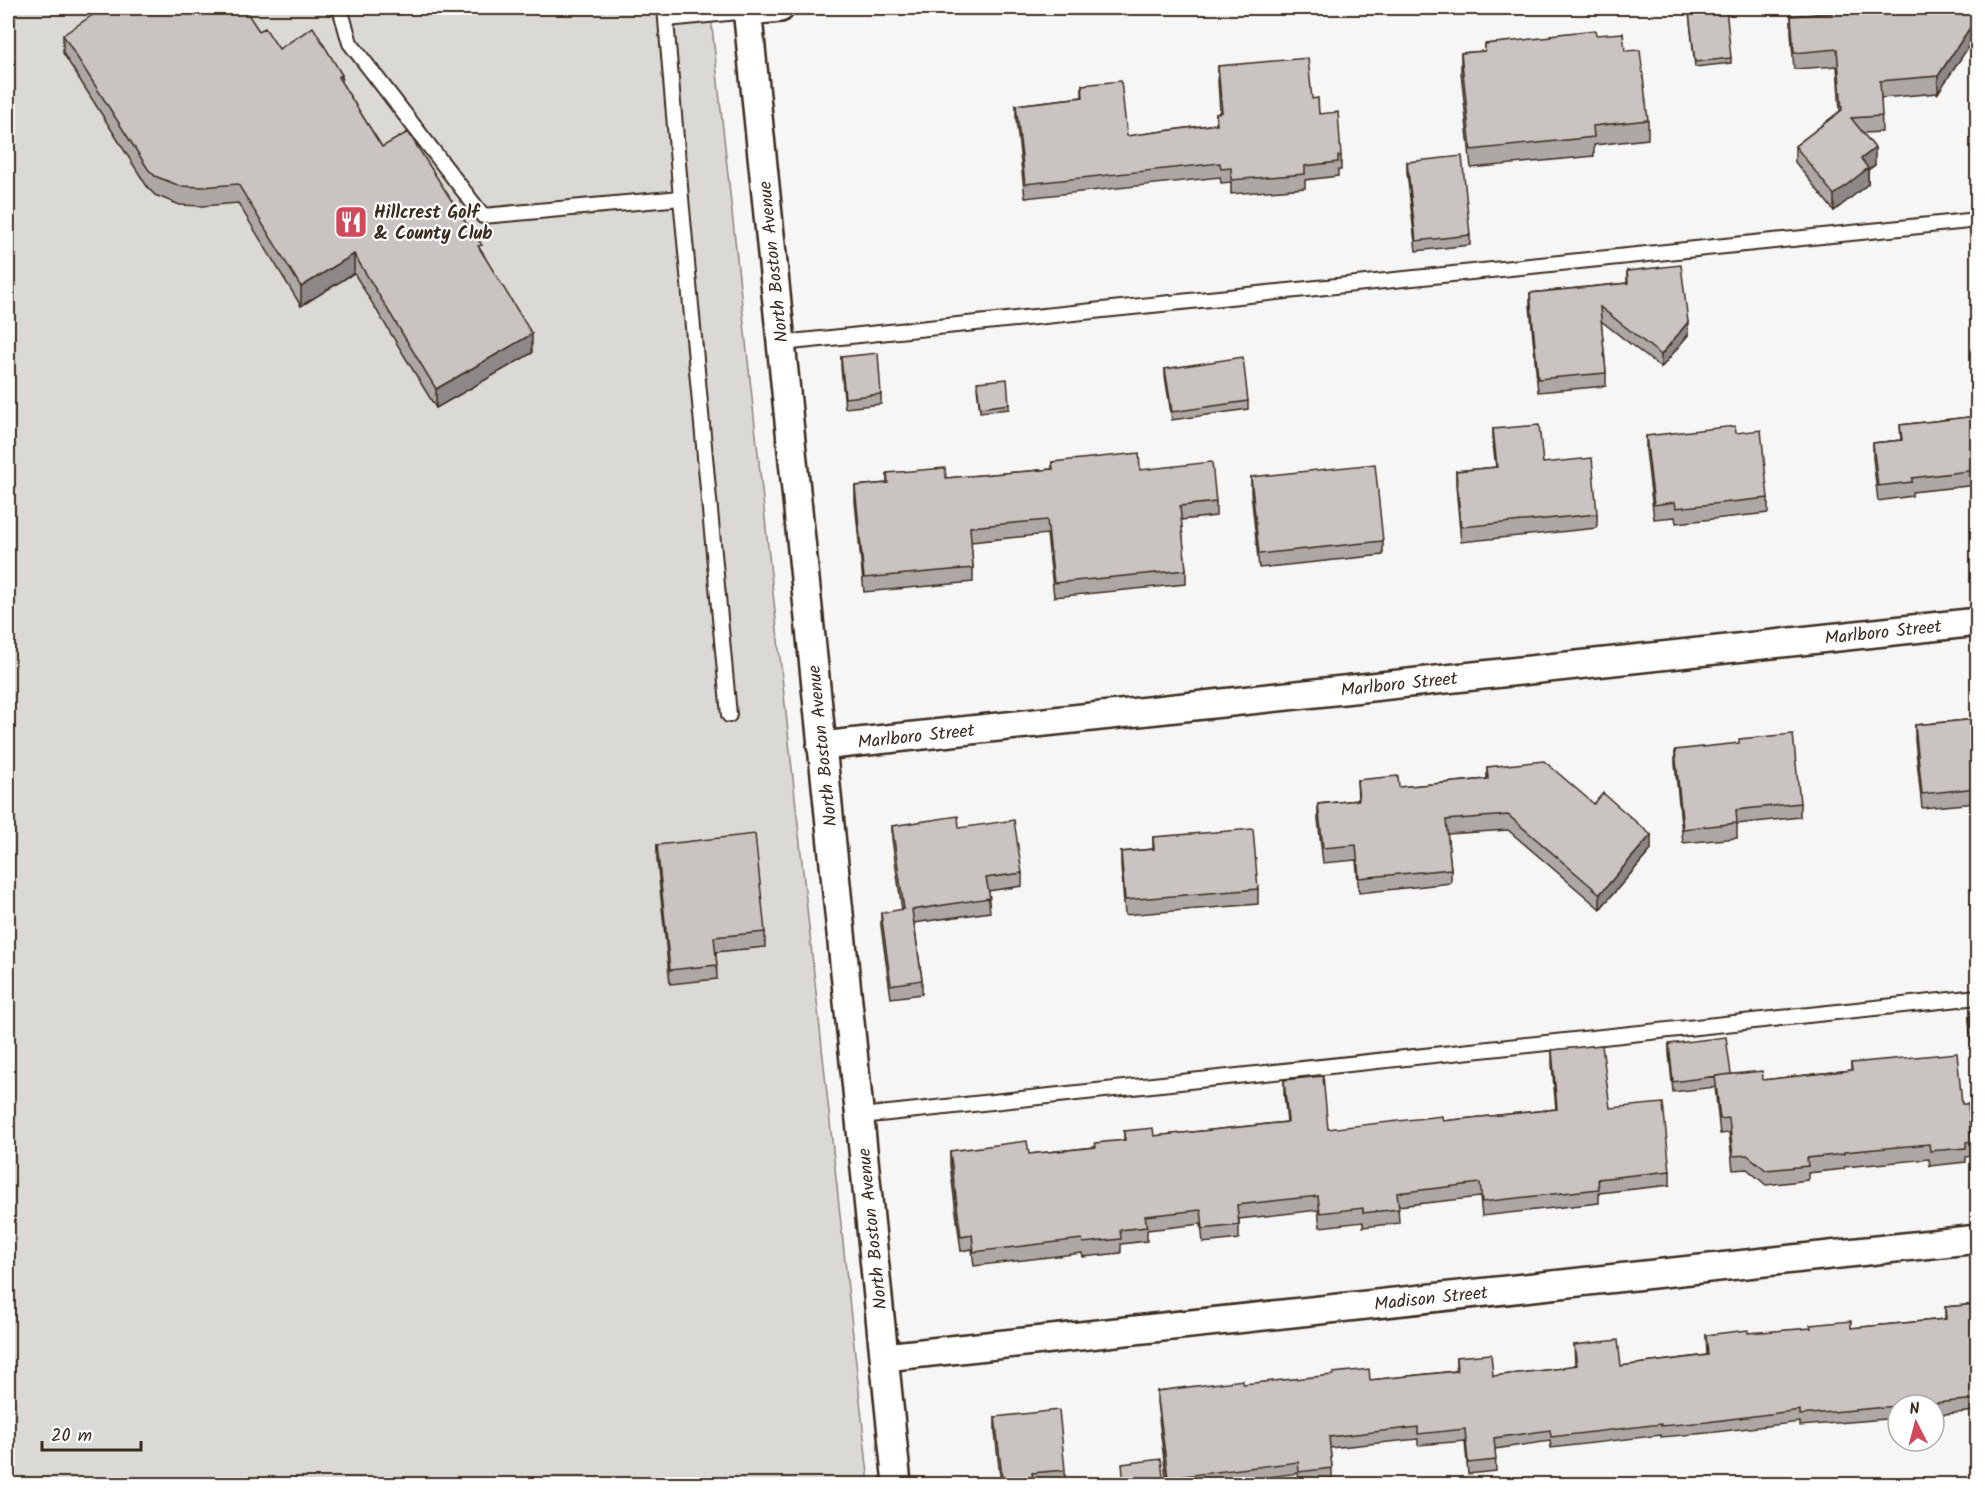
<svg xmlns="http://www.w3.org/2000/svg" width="1985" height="1492" viewBox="0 0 1985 1492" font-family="Kalam,sans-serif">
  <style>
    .green { fill: #dbd9d6; stroke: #8b827a; stroke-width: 1.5 }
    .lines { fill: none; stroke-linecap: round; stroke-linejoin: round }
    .service-casing { stroke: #3b2a1e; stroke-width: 18 }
    .minor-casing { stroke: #3b2a1e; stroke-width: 32 }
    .service { stroke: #fff; stroke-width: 14 }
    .minor { stroke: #fff; stroke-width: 27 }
    .wall { fill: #ada8a6; stroke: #3b2a1e; stroke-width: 1.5 }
    .shaded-wall { fill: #8d8887; stroke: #3b2a1e; stroke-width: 1.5 }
    .building { fill: #c9c3c1; stroke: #3b2a1e; stroke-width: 1.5 }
    .labels { text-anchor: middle; stroke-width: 4.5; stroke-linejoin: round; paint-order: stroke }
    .poi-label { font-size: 18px; font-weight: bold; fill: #3b2a1e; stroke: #fff; text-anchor: start }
    .street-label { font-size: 18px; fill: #3b2a1e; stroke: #fff }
  </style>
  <rect width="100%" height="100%" fill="#f7f6f6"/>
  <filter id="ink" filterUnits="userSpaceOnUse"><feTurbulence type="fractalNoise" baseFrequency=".0167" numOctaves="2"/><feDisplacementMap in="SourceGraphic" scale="12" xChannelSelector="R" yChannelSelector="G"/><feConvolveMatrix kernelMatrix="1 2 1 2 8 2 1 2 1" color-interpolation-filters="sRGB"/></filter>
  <g filter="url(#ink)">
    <path class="green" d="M 8,8 L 710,8 L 869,1484 L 8,1484 Z"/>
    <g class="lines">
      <defs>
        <path id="service" d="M 340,8 L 350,43 L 483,216 L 681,198 L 665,8
          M 667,19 L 748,11
          M 681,198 L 729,715
          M 782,343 L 1978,220
          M 861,1116 L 1978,997"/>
        <path id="minor" d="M 747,8 L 897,1484
          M 748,11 L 780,8
          M 821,746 L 1978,622
          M 885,1357 L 1978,1239"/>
      </defs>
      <use href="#service" class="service-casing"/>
      <use href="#minor" class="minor-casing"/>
      <use href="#service" class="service"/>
      <use href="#minor" class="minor"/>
    </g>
    <path class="wall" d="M 1831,8 L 1977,8 L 1938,93 L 1881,98 L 1882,132 L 1863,133 L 1875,165 L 1868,170 L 1868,184 L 1834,211 L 1795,162 L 1795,146 L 1840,111 L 1837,66 L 1794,69 L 1791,32 L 1791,16 L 1831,13 Z
      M 1689,12 L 1731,58 L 1731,63 L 1695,67 Z
      M 259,31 L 279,49 L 342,84 L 382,147 L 482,251 L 532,353 L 436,408 L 354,273 L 301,306 L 238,203 L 203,206 L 180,205 L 155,195 L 148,188 L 63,53 L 63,35 Z
      M 1596,35 L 1625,51 L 1648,120 L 1648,139 L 1594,145 L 1594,156 L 1471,168 L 1461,72 L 1461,53 L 1485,51 L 1485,44 Z
      M 1218,66 L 1312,99 L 1341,156 L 1341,170 L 1338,170 L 1338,176 L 1305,180 L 1305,188 L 1231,194 L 1231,182 L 1221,183 L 1220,177 L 1025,198 L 1016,119 L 1016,105 L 1082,97 L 1082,85 L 1127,136 L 1216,124 L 1216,113 L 1220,112 L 1218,80 Z
      M 1407,162 L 1470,235 L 1470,245 L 1416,251 L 1407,172 Z
      M 1627,271 L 1688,335 L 1661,368 L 1601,321 L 1606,373 L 1606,386 L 1538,392 L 1530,305 L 1530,293 L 1627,283 Z
      M 841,357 L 881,394 L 881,404 L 845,408 L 841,367 Z
      M 1165,369 L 1248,401 L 1248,409 L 1172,420 L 1165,376 Z
      M 977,387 L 1009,404 L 1009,409 L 980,412 Z
      M 1977,416 L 1977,485 L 1912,492 L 1912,496 L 1878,501 L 1873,458 L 1873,443 L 1901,440 L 1900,425 Z
      M 1493,429 L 1543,463 L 1597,514 L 1597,528 L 1461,542 L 1456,485 L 1456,471 L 1496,467 L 1493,444 Z
      M 1736,433 L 1768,498 L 1768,513 L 1676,523 L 1675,517 L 1654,519 L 1646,450 L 1646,436 Z
      M 1052,462 L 1140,470 L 1216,502 L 1216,516 L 1181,520 L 1186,570 L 1186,584 L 1054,597 L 1047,534 L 971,542 L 973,568 L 973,582 L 864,592 L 855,501 L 855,486 L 887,483 L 887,473 L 946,478 L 1052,469 Z
      M 1251,477 L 1383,541 L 1383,555 L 1259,568 L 1251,492 Z
      M 1977,719 L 1977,803 L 1922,808 L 1915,740 L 1915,725 Z
      M 1675,750 L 1800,803 L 1800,817 L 1737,824 L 1737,838 L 1683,843 L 1675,764 Z
      M 1487,767 L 1594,804 L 1651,850 L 1600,909 L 1508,830 L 1447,834 L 1451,869 L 1451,883 L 1359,893 L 1356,860 L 1323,863 L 1318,819 L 1318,804 L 1358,800 L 1357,780 L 1399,787 L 1487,779 Z
      M 892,826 L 959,828 L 1022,873 L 1022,886 L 988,891 L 990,912 L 914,923 L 922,980 L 922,994 L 891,998 L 881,926 L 881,913 L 902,910 L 892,839 Z
      M 1153,837 L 1258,889 L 1258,904 L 1125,915 L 1121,866 L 1121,852 L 1153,849 Z
      M 657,845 L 765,932 L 765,947 L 716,952 L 717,979 L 670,984 L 657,859 Z
      M 1977,1016 L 1977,1058 L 1972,1059 L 1969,1017 Z
      M 1669,1044 L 1731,1074 L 1763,1080 L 1851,1070 L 1851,1063 L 1962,1104 L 1971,1141 L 1971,1156 L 1966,1157 L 1966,1162 L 1930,1166 L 1929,1159 L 1844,1167 L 1844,1169 L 1808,1173 L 1808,1180 L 1766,1185 L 1747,1169 L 1733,1170 L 1729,1133 L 1720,1134 L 1715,1087 L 1673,1092 L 1669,1053 Z
      M 1552,1050 L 1610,1108 L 1670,1171 L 1670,1185 L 1599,1193 L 1599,1203 L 1482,1216 L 1480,1197 L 1398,1206 L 1399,1223 L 1363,1227 L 1363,1222 L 1320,1227 L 1318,1210 L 1239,1219 L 1239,1239 L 1203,1243 L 1201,1224 L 1147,1230 L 1147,1241 L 1121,1244 L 1121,1253 L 1083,1257 L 1082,1253 L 974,1266 L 972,1249 L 961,1251 L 950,1165 L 950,1151 L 1029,1154 L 1095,1147 L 1124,1140 L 1124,1131 L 1154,1136 L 1287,1122 L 1284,1094 L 1284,1080 L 1328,1129 L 1443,1121 L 1556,1109 L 1552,1064 Z
      M 1977,1304 L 1977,1411 L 1934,1415 L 1934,1405 L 1898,1405 L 1898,1418 L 1800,1426 L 1800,1422 L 1707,1433 L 1661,1437 L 1661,1435 L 1551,1448 L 1550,1441 L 1495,1449 L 1496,1471 L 1468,1474 L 1465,1441 L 1418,1445 L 1418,1439 L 1330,1448 L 1332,1468 L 1332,1479 L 1299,1483 L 1298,1473 L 1208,1485 L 1167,1485 L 1157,1402 L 1157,1391 L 1243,1384 L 1370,1380 L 1456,1371 L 1456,1357 L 1493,1376 L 1563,1368 L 1575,1365 L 1574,1345 L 1621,1366 L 1707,1355 L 1706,1335 L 1851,1328 L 1945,1319 L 1945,1307 Z
      M 995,1417 L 1065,1470 L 1065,1484 L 1001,1485 L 995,1432 Z"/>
    <path class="shaded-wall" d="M 1977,17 L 1977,34 L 1938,93 L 1938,76 Z
      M 342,75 L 342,94 L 338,77 Z
      M 1875,148 L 1875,165 L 1868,170 L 1868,184 L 1834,211 L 1834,195 L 1861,159 Z
      M 354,254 L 354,273 L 301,306 L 301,287 Z
      M 1688,322 L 1688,335 L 1661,368 L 1661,355 Z
      M 532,334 L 532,353 L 436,408 L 436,389 Z
      M 1651,835 L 1651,850 L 1600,909 L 1600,894 Z"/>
    <path class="building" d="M 103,8 L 244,8 L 259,31 L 265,28 L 279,49 L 313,27 L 342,75 L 338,77 L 382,147 L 408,132 L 464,220 L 482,245 L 478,246 L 532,334 L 436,389 L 354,254 L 301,287 L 238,184 L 203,187 L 180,186 L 155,176 L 148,169 L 63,35 Z
      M 1726,8 L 1731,58 L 1695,62 L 1689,12 Z
      M 1832,8 L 1977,8 L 1977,17 L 1938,76 L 1880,81 L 1882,116 L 1851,118 L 1875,148 L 1861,159 L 1868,168 L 1834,195 L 1795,146 L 1842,110 L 1837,49 L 1794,53 L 1791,16 L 1832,13 Z
      M 1595,30 L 1596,35 L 1623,33 L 1625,51 L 1640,50 L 1648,120 L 1593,126 L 1594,137 L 1471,150 L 1461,53 L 1485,51 L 1485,44 L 1551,37 L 1550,35 Z
      M 1308,58 L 1312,99 L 1318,98 L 1319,114 L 1338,112 L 1341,156 L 1338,156 L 1338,162 L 1305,166 L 1305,174 L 1231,180 L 1231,168 L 1221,169 L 1220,163 L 1025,184 L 1016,105 L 1083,97 L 1082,85 L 1121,81 L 1127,136 L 1217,124 L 1216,113 L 1222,112 L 1218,66 Z
      M 1462,156 L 1470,235 L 1416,241 L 1407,162 Z
      M 1681,265 L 1688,322 L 1661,355 L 1600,307 L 1606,373 L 1538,379 L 1530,293 L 1628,283 L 1627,271 Z
      M 878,353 L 881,394 L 845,398 L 841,357 Z
      M 1243,357 L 1248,401 L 1172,412 L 1165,369 Z
      M 1007,379 L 1009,404 L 980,408 L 977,382 Z
      M 1977,416 L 1977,470 L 1912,478 L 1912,482 L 1878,486 L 1873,443 L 1902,440 L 1900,425 Z
      M 1539,425 L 1543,463 L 1592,458 L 1597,514 L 1461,527 L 1456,471 L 1497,467 L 1493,429 Z
      M 1735,426 L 1736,433 L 1761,430 L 1768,498 L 1676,508 L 1675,502 L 1654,505 L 1646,436 Z
      M 1139,453 L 1140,470 L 1212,462 L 1216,502 L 1180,506 L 1186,570 L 1054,583 L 1047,520 L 970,527 L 973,568 L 864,578 L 855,486 L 888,483 L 887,473 L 945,468 L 946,478 L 1053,469 L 1052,462 Z
      M 1375,464 L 1383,541 L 1259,554 L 1251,477 Z
      M 1977,719 L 1977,788 L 1922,794 L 1915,725 Z
      M 1793,734 L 1800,803 L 1736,810 L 1737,823 L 1683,829 L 1675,750 L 1739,743 L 1739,739 Z
      M 1544,761 L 1594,804 L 1603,793 L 1651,835 L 1600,894 L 1508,815 L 1446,820 L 1451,869 L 1359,878 L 1356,845 L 1323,848 L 1318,804 L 1359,800 L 1357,780 L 1398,776 L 1399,787 L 1488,779 L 1487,767 Z
      M 958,816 L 959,828 L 1014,820 L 1022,873 L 986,878 L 990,898 L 912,910 L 922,980 L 891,985 L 881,913 L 904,909 L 892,826 Z
      M 1253,829 L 1258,889 L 1125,900 L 1121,852 L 1154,849 L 1153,837 Z
      M 755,834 L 765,932 L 714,937 L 717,965 L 670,970 L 657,845 Z
      M 1977,1016 L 1977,1048 L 1972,1049 L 1969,1017 Z
      M 1726,1037 L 1731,1074 L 1673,1082 L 1669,1044 Z
      M 1602,1045 L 1610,1108 L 1663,1103 L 1670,1171 L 1598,1179 L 1599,1189 L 1482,1202 L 1480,1183 L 1397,1193 L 1399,1209 L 1363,1213 L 1363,1208 L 1320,1213 L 1318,1196 L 1237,1205 L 1239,1225 L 1203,1229 L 1201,1210 L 1145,1216 L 1147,1227 L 1120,1230 L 1121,1239 L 1083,1243 L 1082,1239 L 974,1252 L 972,1235 L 961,1237 L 950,1151 L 1027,1141 L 1029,1154 L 1096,1147 L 1095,1143 L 1125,1140 L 1124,1131 L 1153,1128 L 1154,1136 L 1288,1122 L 1284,1080 L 1323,1076 L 1328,1129 L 1442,1116 L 1443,1121 L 1557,1109 L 1552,1050 Z
      M 1957,1053 L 1962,1104 L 1968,1104 L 1971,1141 L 1966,1142 L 1966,1148 L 1930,1151 L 1929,1144 L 1844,1152 L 1844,1154 L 1807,1158 L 1808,1166 L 1766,1170 L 1747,1155 L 1733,1156 L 1729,1118 L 1720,1119 L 1715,1076 L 1762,1071 L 1763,1080 L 1852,1070 L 1851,1063 Z
      M 1977,1304 L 1977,1399 L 1914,1405 L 1898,1405 L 1898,1406 L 1800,1415 L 1800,1410 L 1707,1422 L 1661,1426 L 1661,1424 L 1551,1437 L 1550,1430 L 1494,1438 L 1496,1460 L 1468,1463 L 1465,1429 L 1418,1434 L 1418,1427 L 1329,1437 L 1332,1468 L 1299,1472 L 1298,1462 L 1168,1478 L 1157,1391 L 1243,1380 L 1243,1384 L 1333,1375 L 1333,1373 L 1369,1369 L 1370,1380 L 1457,1371 L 1456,1357 L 1491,1354 L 1493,1376 L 1563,1368 L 1563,1367 L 1577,1365 L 1574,1345 L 1618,1340 L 1621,1366 L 1708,1355 L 1706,1335 L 1748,1330 L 1748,1333 L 1811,1328 L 1810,1325 L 1851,1321 L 1851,1328 L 1946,1319 L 1945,1307 Z
      M 1059,1410 L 1065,1470 L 1032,1473 L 1034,1485 L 1003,1485 L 995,1417 Z
      M 1161,1459 L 1164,1485 L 1124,1485 L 1122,1464 Z"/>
  </g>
  <defs>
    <symbol id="restaurant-square" viewBox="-11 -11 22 22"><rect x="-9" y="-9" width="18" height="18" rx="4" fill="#d1495b" stroke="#fff"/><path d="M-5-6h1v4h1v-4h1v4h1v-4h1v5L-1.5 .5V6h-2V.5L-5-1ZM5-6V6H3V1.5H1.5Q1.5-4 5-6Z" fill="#fff"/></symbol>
  </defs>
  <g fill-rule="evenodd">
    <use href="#restaurant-square" x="332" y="203" width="38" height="38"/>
  </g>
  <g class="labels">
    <g class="poi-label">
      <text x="374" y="218">Hillcrest Golf<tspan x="374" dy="21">&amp; County Club</tspan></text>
    </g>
    <g class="street-label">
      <text transform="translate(773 262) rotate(-96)" y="6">North Boston Avenue</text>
      <text transform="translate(1883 632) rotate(-6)" y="6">Marlboro Street</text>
      <text transform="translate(1399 684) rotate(-6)" y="6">Marlboro Street</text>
      <text transform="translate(916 736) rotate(-6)" y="6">Marlboro Street</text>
      <text transform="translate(822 746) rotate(-96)" y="6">North Boston Avenue</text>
      <text transform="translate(872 1229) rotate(-96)" y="6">North Boston Avenue</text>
      <text transform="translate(1431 1298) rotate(-6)" y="6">Madison Street</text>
    </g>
  </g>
  <rect width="1985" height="1492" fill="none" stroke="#fff" stroke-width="30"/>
  <rect x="15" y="15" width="1955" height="1462" fill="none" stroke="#3b2a1e" stroke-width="2" filter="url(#ink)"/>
  <g transform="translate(1916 1423) rotate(354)"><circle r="28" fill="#ffffff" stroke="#b1aaa5" stroke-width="1.5"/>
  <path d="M0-4.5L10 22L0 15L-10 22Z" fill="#d1495b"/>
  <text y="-9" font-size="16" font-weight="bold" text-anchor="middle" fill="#3b2a1e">N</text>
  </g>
  <path d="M42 1441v9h99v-9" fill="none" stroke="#3b2a1e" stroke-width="3"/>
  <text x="51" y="1441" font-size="18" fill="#3b2a1e" stroke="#ffffff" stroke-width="4.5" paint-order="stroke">20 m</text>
</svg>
